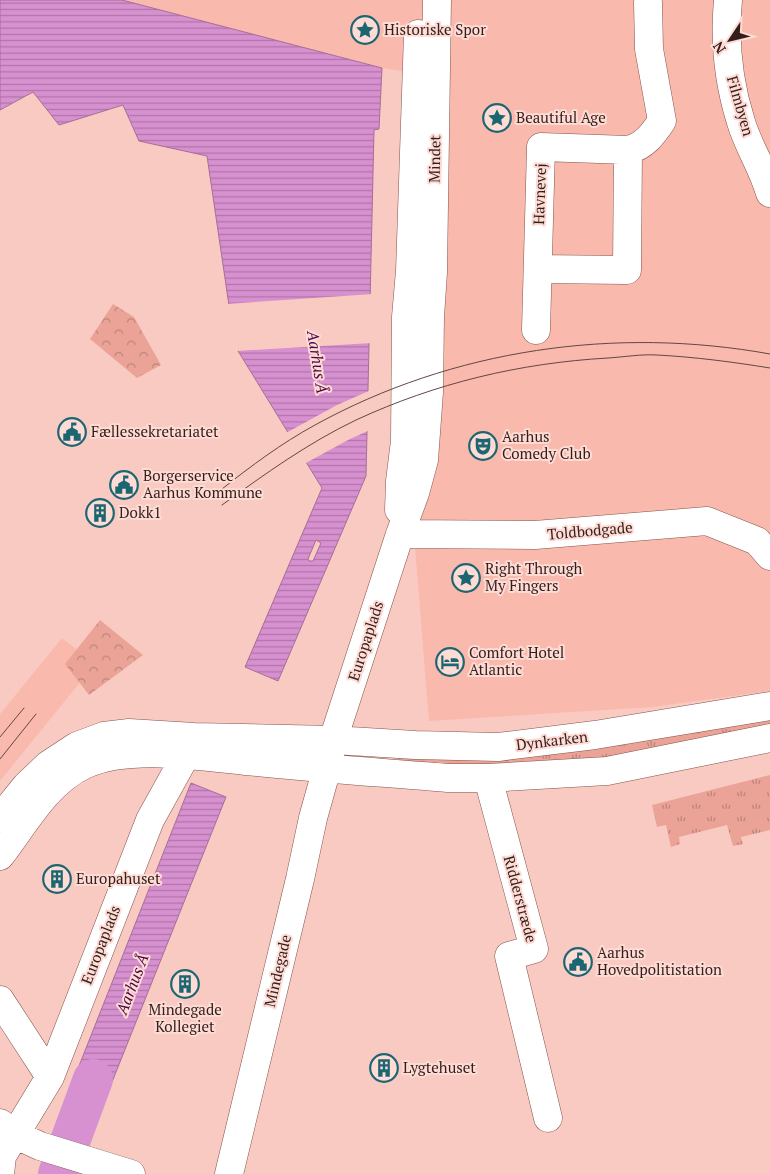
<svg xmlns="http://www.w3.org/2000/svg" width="770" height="1174" viewBox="0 0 770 1174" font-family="'PT Serif',serif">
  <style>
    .built { fill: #fab9ad }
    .grass { fill: url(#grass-tufts) }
    .forest { fill: url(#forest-crowns) }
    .water { fill: url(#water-rules); stroke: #a66e99; fill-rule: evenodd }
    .pier { fill: #f9cac2 }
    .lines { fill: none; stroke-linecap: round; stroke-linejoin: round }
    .river { stroke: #d790d0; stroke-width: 40 }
    .minor-casing { stroke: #84534a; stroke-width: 29 }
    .minor { stroke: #fff; stroke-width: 28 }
    .tram { stroke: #634742; stroke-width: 1 }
    .labels { text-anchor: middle; stroke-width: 4; stroke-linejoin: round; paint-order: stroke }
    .poi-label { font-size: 15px; fill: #331e1a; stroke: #fedbd4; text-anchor: start }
    .street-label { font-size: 15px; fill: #331e1a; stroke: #fedbd4 }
    .water-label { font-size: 16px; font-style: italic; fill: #480745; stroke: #fedbd4 }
  </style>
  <defs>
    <pattern id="grass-tufts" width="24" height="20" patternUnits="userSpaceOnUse" patternTransform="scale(1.25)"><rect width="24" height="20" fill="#eaa396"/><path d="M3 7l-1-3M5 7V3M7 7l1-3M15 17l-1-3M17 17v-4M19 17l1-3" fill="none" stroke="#be847a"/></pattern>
    <pattern id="forest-crowns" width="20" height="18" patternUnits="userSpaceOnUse" patternTransform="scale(1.25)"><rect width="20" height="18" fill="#eaa396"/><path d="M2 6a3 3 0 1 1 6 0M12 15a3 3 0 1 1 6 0" fill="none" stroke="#be847a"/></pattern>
    <pattern id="water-rules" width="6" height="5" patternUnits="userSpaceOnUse" patternTransform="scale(1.25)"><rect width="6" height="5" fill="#d790d0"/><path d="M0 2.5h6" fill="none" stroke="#af75a8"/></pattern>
  </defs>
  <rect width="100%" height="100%" fill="#f9cac2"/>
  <path class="built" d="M 122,0 L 770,0 L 770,691 L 653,707 L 429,721 L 415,547 L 441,408 L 449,86 L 402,71 L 382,68 Z
    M 62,638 L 95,664 L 0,781 L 0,714 Z"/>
  <path class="grass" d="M 770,717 L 770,727 L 640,754 L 506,769 L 398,763 L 399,757 Z
    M 770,775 L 770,830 L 741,837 L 743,844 L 733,846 L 727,825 L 679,837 L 680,844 L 671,847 L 666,825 L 657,827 L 652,805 Z"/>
  <path class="forest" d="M 113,304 L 134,317 L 161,365 L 137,378 L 90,339 Z
    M 100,620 L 143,655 L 89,695 L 65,664 Z"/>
  <path class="water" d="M 0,0 L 122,0 L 382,68 L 379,129 L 374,130 L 366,476 L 278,681 L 245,667 L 322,488 L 235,346 L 207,156 L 139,141 L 123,105 L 59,125 L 33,92 L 0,110 ZM 316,540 L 321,543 L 313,561 L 309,561 L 308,559 Z
    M 191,783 L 226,797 L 90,1137 L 56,1124 Z"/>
  <path class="pier" d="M 373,294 L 372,343 L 236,351 L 233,347 L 226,304 Z
    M 371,390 L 370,430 L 350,439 L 304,464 L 286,433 L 337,405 Z"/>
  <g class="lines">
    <path class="river" d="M 58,1174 L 93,1079"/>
    <defs>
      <path id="minor" d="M 728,0 C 724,43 728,81 741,122 C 748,146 763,168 770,193
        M 538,269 L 627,270 L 628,150
        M 536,330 L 541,147 L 628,150 C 645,146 653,134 662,121 L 649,49 L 648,3
        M 399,510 L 400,481 L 405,441 L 406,317 L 410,271 L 418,34
        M 400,534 L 535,535 L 707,521 L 757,541 L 770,556
        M 488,778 L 534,949 L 509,956 L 548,1118
        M 0,818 L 26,786 L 48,765 L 77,746 L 104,736 L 129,733 L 194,737 L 333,740 L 415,745 L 498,747 L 595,735 L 770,706
        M 0,856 C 25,824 46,783 84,765 C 132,742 215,759 267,763 C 327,769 388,773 448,778 L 488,778 L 607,771 L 770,738
        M 0,1000 L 50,1077
        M 0,1123 L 16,1135 L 40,1146 L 131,1174
        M 0,1174 L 2,1156 L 50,1077 L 150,820 L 186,755 L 193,741
        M 229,1174 L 300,879 L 313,818 L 327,768 L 333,740 L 400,534 L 415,493 L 424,460 L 429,392 L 430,317 L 433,272 L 437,0"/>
    </defs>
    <use href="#minor" class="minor-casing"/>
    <use href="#minor" class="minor"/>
    <path class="tram" d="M 222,489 C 251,466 282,443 315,425 C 453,349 616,326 770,354
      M 222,505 C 265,474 308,443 356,420 C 436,383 520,363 608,358 C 624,357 641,354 657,355 C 695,357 733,362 770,368
      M 0,737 L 24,708
      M 0,759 L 36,714"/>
  </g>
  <defs>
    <symbol id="sight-ring" viewBox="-11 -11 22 22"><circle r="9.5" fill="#fedbd4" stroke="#1c6672" stroke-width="1.5"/><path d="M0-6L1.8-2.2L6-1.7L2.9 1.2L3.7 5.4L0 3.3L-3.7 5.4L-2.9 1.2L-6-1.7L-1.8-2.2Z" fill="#1c6672"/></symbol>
    <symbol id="civic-ring" viewBox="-11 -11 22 22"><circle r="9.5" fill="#fedbd4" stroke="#1c6672" stroke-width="1.5"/><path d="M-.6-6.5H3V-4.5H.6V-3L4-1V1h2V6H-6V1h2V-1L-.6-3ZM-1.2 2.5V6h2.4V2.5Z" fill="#1c6672"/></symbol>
    <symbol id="theatre-ring" viewBox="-11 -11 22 22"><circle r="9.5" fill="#fedbd4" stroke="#1c6672" stroke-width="1.5"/><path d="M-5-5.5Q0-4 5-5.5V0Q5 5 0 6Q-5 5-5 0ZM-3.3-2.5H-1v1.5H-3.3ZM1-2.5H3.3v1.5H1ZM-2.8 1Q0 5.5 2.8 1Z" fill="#1c6672"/></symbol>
    <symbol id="building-ring" viewBox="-11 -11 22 22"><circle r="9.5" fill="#fedbd4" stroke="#1c6672" stroke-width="1.5"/><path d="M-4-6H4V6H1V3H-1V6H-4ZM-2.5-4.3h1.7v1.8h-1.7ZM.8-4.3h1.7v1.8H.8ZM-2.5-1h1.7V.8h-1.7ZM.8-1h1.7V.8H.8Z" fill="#1c6672"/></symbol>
    <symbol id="hotel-ring" viewBox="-11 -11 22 22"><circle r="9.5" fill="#fedbd4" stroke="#1c6672" stroke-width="1.5"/><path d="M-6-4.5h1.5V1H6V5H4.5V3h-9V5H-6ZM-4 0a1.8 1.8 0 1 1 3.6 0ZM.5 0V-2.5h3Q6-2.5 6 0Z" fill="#1c6672"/></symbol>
  </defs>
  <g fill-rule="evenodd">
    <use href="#sight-ring" x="349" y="14" width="32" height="32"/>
    <use href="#sight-ring" x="481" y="102" width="32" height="32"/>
    <use href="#civic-ring" x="56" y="416" width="32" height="32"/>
    <use href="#theatre-ring" x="467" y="430" width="32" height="32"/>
    <use href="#civic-ring" x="108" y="469" width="32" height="32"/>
    <use href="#building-ring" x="84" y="497" width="32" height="32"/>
    <use href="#sight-ring" x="450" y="562" width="32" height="32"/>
    <use href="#hotel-ring" x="434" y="646" width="32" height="32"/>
    <use href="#building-ring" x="41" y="863" width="32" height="32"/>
    <use href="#civic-ring" x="562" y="946" width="32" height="32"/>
    <use href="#building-ring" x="169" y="968" width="32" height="32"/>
    <use href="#building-ring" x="368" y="1052" width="32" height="32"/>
  </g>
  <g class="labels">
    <g class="poi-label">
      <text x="384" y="35">Historiske Spor</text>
      <text x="516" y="123">Beautiful Age</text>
      <text x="91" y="437">Fællessekretariatet</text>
      <text x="502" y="442">Aarhus<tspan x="502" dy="17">Comedy Club</tspan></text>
      <text x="143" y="481">Borgerservice<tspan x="143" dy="17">Aarhus Kommune</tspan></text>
      <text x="119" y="518">Dokk1</text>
      <text x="485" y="574">Right Through<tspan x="485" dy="17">My Fingers</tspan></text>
      <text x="469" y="658">Comfort Hotel<tspan x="469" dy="17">Atlantic</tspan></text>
      <text x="76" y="884">Europahuset</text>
      <text x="597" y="958">Aarhus<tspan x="597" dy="17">Hovedpolitistation</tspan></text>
      <text x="185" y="1015" text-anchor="middle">Mindegade<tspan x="185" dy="17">Kollegiet</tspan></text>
      <text x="403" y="1073">Lygtehuset</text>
    </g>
    <g class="street-label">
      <text transform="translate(740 106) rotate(74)" y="5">Filmbyen</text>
      <text transform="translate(435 159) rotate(-89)" y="5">Mindet</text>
      <text transform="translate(540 194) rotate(-88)" y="5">Havnevej</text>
      <text transform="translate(590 531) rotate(-5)" y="5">Toldbodgade</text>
      <text transform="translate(366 641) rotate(-72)" y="5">Europaplads</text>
      <text transform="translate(552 741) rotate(-7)" y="5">Dynkarken</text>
      <text transform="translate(520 899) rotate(75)" y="5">Ridderstræde</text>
      <text transform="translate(101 945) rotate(-69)" y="5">Europaplads</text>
      <text transform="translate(278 971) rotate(-77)" y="5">Mindegade</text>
    </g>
    <g class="water-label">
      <text transform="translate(318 362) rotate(81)" y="6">Aarhus Å</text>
      <text transform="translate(132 984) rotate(-69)" y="6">Aarhus Å</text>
    </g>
  </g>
  <g transform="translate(730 40) rotate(235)" stroke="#fedbd4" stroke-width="4" paint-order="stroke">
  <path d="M0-4L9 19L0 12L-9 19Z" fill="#331e1a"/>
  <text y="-8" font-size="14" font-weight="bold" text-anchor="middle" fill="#331e1a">N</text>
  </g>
</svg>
